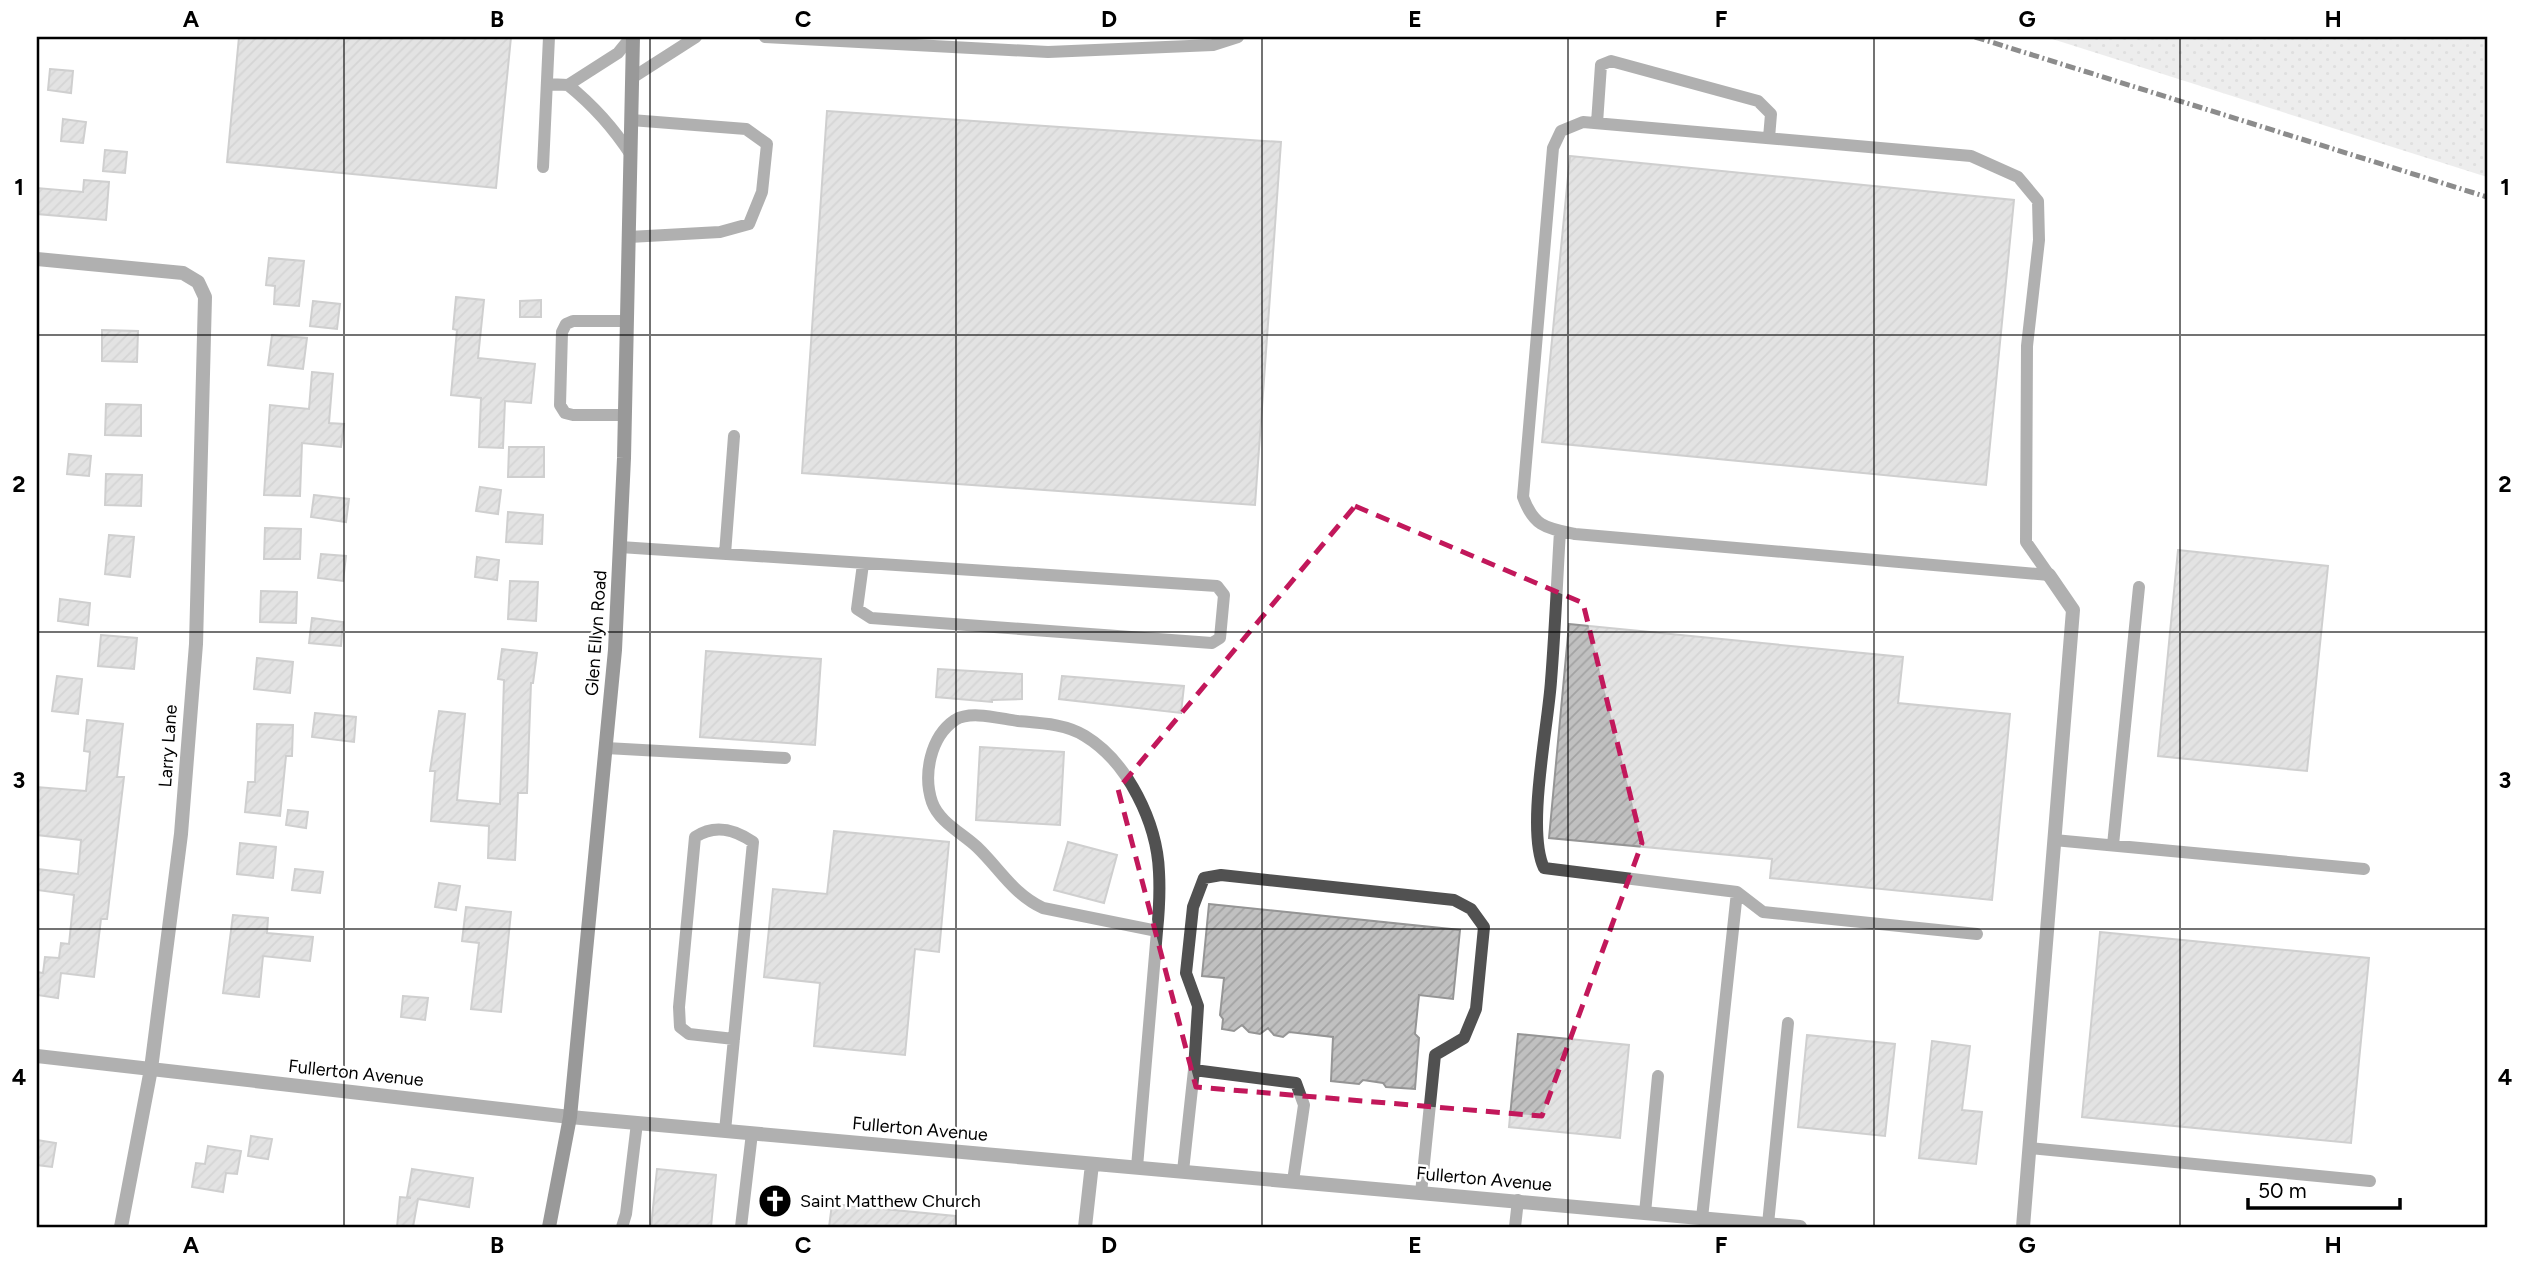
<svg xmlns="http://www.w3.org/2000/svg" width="2524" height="1264" viewBox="0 0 2524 1264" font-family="Figtree,sans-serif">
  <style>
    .grass { fill: url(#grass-dots) }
    .building { fill: url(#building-hatch); stroke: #959595; stroke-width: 2 }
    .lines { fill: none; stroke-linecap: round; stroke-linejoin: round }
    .lane { stroke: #515151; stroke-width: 12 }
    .street { stroke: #515151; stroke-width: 14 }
    .secondary { stroke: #1e1e1e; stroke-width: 14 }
    .rail { stroke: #000; stroke-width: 5; stroke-dasharray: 10 3.5 2 3.5; stroke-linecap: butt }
    .marked { fill: none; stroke: #c2185b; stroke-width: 5; stroke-dasharray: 14 9; stroke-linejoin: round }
    .grid { fill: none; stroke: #000; stroke-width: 2; stroke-opacity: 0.55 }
    .labels { text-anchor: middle; stroke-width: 5; stroke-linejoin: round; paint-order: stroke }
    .street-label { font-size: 18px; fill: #000; stroke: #fff }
    .poi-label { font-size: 18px; fill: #000; stroke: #fff; text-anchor: start }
    .neatline { fill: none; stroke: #000; stroke-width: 2.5 }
    .grid-label { font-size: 23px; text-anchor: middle; font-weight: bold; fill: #000 }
  </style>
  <defs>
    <pattern id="grass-dots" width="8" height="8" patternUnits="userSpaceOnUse" patternTransform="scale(1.75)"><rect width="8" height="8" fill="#d8d8d8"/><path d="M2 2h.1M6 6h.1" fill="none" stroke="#b8b8b8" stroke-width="1.8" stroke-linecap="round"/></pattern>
    <pattern id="building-hatch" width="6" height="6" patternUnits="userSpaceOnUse" patternTransform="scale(1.75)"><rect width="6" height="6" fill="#c0c0c0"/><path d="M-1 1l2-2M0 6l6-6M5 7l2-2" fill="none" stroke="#a3a3a3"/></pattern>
  </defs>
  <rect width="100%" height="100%" fill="#fff"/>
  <path class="grass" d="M 2046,37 L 2487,37 L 2487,177 Z"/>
  <path class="building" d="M 239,37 L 511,37 L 496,188 L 227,162 Z
    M 50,69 L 73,71 L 71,93 L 48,90 Z
    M 827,111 L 1281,142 L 1255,505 L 802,473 Z
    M 63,119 L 86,122 L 83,143 L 61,141 Z
    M 105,150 L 127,152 L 125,173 L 103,171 Z
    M 1570,156 L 2014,200 L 1986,485 L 1542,442 Z
    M 84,180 L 109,182 L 106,220 L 37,214 L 37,188 L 83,192 Z
    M 269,258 L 304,261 L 299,306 L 274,304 L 275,286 L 266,285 Z
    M 456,297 L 484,300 L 478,358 L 535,364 L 531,403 L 505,401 L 503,448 L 479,447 L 481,398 L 451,395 L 457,330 L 453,329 Z
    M 541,300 L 541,317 L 520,317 L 520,301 Z
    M 313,301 L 340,304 L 337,329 L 310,326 Z
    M 102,330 L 138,331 L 137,362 L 102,361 Z
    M 272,335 L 307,338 L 303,369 L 268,365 Z
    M 312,372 L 333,374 L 329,423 L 344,424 L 341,447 L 302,443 L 300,496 L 264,495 L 270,405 L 309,409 Z
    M 106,404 L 141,405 L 141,436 L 105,435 Z
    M 509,447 L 544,447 L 544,477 L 508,477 Z
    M 69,454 L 91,456 L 89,476 L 67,474 Z
    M 106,474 L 142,475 L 141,506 L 105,505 Z
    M 480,487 L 501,490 L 498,514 L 476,511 Z
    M 314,495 L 349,499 L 346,522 L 311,517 Z
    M 508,512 L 543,515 L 542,544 L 506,542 Z
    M 265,528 L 301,529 L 300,559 L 264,559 Z
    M 109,535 L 134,537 L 130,577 L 105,574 Z
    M 2178,550 L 2328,566 L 2307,771 L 2158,756 Z
    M 321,554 L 346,556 L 343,581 L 318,578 Z
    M 477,557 L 499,560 L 497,580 L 475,577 Z
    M 510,581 L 538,582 L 536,621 L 508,619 Z
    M 261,591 L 297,592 L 296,623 L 260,622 Z
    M 60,599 L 90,603 L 88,625 L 58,621 Z
    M 312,618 L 343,622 L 341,646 L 309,643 Z
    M 1569,624 L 1903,657 L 1898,703 L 2010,714 L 1992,900 L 1770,878 L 1772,859 L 1549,838 Z
    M 101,635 L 137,638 L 134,669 L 98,666 Z
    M 502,649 L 537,653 L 533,683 L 531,683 L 527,793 L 518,793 L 515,860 L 488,858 L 489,826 L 431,821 L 435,771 L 430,771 L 439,711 L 465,714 L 457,800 L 500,804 L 504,680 L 498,679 Z
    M 706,651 L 821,659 L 815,745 L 700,737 Z
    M 257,658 L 293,662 L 290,693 L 254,689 Z
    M 938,669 L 1022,674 L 1022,699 L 992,700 L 992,702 L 936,697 Z
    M 57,676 L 82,679 L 78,714 L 52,711 Z
    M 1062,676 L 1184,686 L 1181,713 L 1059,699 Z
    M 315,713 L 356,717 L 354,742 L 312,737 Z
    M 87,720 L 123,724 L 117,777 L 124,777 L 107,919 L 101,919 L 94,977 L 61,973 L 58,998 L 37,995 L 37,972 L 43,973 L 45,957 L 59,958 L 61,943 L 69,944 L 74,895 L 37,890 L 37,869 L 78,874 L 81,840 L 37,835 L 37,787 L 86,791 L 90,752 L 84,751 Z
    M 257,724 L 293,725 L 292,756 L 286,756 L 280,816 L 245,812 L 248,782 L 255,782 Z
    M 980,747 L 1064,752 L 1060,825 L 976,820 Z
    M 288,810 L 308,812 L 306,828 L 286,825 Z
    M 834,831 L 949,842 L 939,952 L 915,949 L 905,1055 L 814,1046 L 820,983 L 764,977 L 773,889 L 827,894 Z
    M 1068,842 L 1117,855 L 1104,903 L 1054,890 Z
    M 240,843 L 276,847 L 273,878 L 237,874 Z
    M 295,869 L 323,872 L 320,893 L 292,890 Z
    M 439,883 L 460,886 L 456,910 L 435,907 Z
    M 1209,904 L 1460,930 L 1453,999 L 1419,995 L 1415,1034 L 1419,1038 L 1415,1089 L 1386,1087 L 1383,1083 L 1363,1080 L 1359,1084 L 1331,1081 L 1333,1037 L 1289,1032 L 1283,1037 L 1274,1035 L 1268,1028 L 1260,1034 L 1249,1032 L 1242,1025 L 1234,1031 L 1222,1029 L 1223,1019 L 1220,1015 L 1224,978 L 1202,976 Z
    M 466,907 L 511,912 L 501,1012 L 471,1009 L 479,943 L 462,941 Z
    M 233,915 L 268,918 L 267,933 L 313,937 L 310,961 L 263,956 L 259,997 L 223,993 Z
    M 2100,932 L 2369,958 L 2351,1143 L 2082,1117 Z
    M 403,996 L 428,998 L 425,1020 L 401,1017 Z
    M 1518,1034 L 1629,1045 L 1620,1138 L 1509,1127 Z
    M 1807,1035 L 1895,1044 L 1885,1136 L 1798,1127 Z
    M 1932,1041 L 1970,1046 L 1962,1110 L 1982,1112 L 1976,1164 L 1919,1158 Z
    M 251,1136 L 272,1139 L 268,1159 L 248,1156 Z
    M 37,1140 L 56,1143 L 52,1167 L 37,1165 Z
    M 208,1146 L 241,1151 L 237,1174 L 226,1173 L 223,1192 L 192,1187 L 196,1163 L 205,1164 Z
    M 412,1169 L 473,1178 L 469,1207 L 418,1199 L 413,1227 L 397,1227 L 400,1197 L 411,1198 L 407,1197 Z
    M 657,1169 L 716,1175 L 711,1227 L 651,1227 Z
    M 832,1204 L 955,1216 L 954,1227 L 829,1227 Z"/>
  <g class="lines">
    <path class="lane" d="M 765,37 L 1048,52 L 1213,45 L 1238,37
      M 632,78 L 696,37
      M 547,84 L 568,85 L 618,53 L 631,37
      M 568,85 C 594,106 613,127 631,155
      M 1583,122 L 1971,156 L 2018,177 L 2038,201 L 2039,240 L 2027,346 L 2026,542 L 2049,575 L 1575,534 C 1546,528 1534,527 1523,497 L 1553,148 L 1561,131 Z
      M 1597,123 L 1601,65 L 1611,61 L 1758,101 L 1771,114 L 1769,138
      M 543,167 L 549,37
      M 629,237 L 720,232 L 749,224 L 762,192 L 767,144 L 746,129 L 631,120
      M 625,415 L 573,415 L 565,413 L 560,405 L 562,332 L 566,324 L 573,321 L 627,321
      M 1560,531 C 1557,581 1555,631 1551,681 C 1548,727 1526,830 1544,868 L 1737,892
      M 620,547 L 1217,586 L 1224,595 L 1220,638 L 1212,643 L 871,618 L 857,609 L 863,564
      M 725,554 L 734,436
      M 606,748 L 785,758
      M 2054,840 L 2364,869
      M 2113,845 L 2139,587
      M 1194,1070 L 1198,1006 L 1186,973 L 1193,907 L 1204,878 L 1221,875 L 1454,900 L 1471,909 L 1484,927 L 1476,1009 L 1464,1038 L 1435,1055 L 1421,1193
      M 725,1131 L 753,842 C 734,829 715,824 695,837 L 679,1007 L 680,1027 L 689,1034 L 734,1039
      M 2029,1148 L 2370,1181
      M 1137,1167 L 1157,931 C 1159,912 1160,891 1159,872 C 1157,823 1128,762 1085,736 C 1066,724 1040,723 1018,721 C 1001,719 971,710 955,720 C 930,737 923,775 932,802 C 939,822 962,833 977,847 C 1000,869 1013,894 1043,908 L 1157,931
      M 1183,1171 L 1194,1070 L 1296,1083 L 1304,1105 L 1293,1181
      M 1645,1213 L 1658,1076
      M 1702,1218 L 1737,892 L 1763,912 L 1977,934
      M 1768,1224 L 1788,1023
      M 622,1227 L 626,1214 L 637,1123
      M 741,1227 L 752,1133
      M 1515,1227 L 1518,1200"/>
    <path class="street" d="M 37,259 L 183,273 L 198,282 L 205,297 L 196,644 L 181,834 L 151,1069 L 121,1227
      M 37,1056 L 570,1117 L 1800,1227
      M 1085,1227 L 1092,1164
      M 2023,1227 L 2073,610 L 2049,575"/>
    <path class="secondary" d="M 549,1227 L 570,1117 L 615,650 L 624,458 L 633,37"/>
    <path class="rail" d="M 1975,37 L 2487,197"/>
  </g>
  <path d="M0 0H2524V1264H0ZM 1355,506 L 1583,603 L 1642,843 L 1542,1116 L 1196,1087 L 1118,789 Z" fill="#fff" fill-opacity=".55" fill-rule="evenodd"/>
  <path class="marked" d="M 1355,506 L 1583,603 L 1642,843 L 1542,1116 L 1196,1087 L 1118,789 Z"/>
  <path class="grid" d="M 344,37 L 344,1227M 650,37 L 650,1227M 956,37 L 956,1227M 1262,37 L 1262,1227M 1568,37 L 1568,1227M 1874,37 L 1874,1227M 2180,37 L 2180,1227M 37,335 L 2487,335M 37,632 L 2487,632M 37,929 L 2487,929"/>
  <defs>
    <symbol id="church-disc" viewBox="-11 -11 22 22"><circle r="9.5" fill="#000" stroke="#fff"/><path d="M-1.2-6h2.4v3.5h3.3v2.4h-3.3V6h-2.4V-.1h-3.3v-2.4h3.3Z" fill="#fff"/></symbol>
  </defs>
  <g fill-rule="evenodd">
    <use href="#church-disc" x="756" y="1182" width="38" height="38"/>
  </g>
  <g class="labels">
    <g class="street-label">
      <text transform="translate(596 633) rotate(-86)" y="6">Glen Ellyn Road</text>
      <text transform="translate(168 746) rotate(-86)" y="6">Larry Lane</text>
      <text transform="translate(356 1073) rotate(6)" y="6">Fullerton Avenue</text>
      <text transform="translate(920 1129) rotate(5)" y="6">Fullerton Avenue</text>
      <text transform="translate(1484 1179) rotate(5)" y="6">Fullerton Avenue</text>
    </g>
    <g class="poi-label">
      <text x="800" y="1207">Saint Matthew Church</text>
    </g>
  </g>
  <rect width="2524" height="1264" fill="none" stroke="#ffffff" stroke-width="77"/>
  <path d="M2248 1198v10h152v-10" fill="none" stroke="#000000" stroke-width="3.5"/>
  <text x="2258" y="1198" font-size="21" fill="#000000" stroke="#ffffff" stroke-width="5" paint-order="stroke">50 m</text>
  <rect x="38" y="38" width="2448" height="1188" class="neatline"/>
  <g class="grid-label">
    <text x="191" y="27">A</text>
    <text x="497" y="27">B</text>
    <text x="803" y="27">C</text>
    <text x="1109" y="27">D</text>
    <text x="1415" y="27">E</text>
    <text x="1721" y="27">F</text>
    <text x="2027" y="27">G</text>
    <text x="2333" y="27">H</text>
    <text x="19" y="195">1</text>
    <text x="2505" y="195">1</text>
    <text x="19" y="492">2</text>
    <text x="2505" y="492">2</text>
    <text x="19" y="788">3</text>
    <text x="2505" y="788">3</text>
    <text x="19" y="1085">4</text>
    <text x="2505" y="1085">4</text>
    <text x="191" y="1253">A</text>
    <text x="497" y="1253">B</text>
    <text x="803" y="1253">C</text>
    <text x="1109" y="1253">D</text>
    <text x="1415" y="1253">E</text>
    <text x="1721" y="1253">F</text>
    <text x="2027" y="1253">G</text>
    <text x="2333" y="1253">H</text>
  </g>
</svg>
